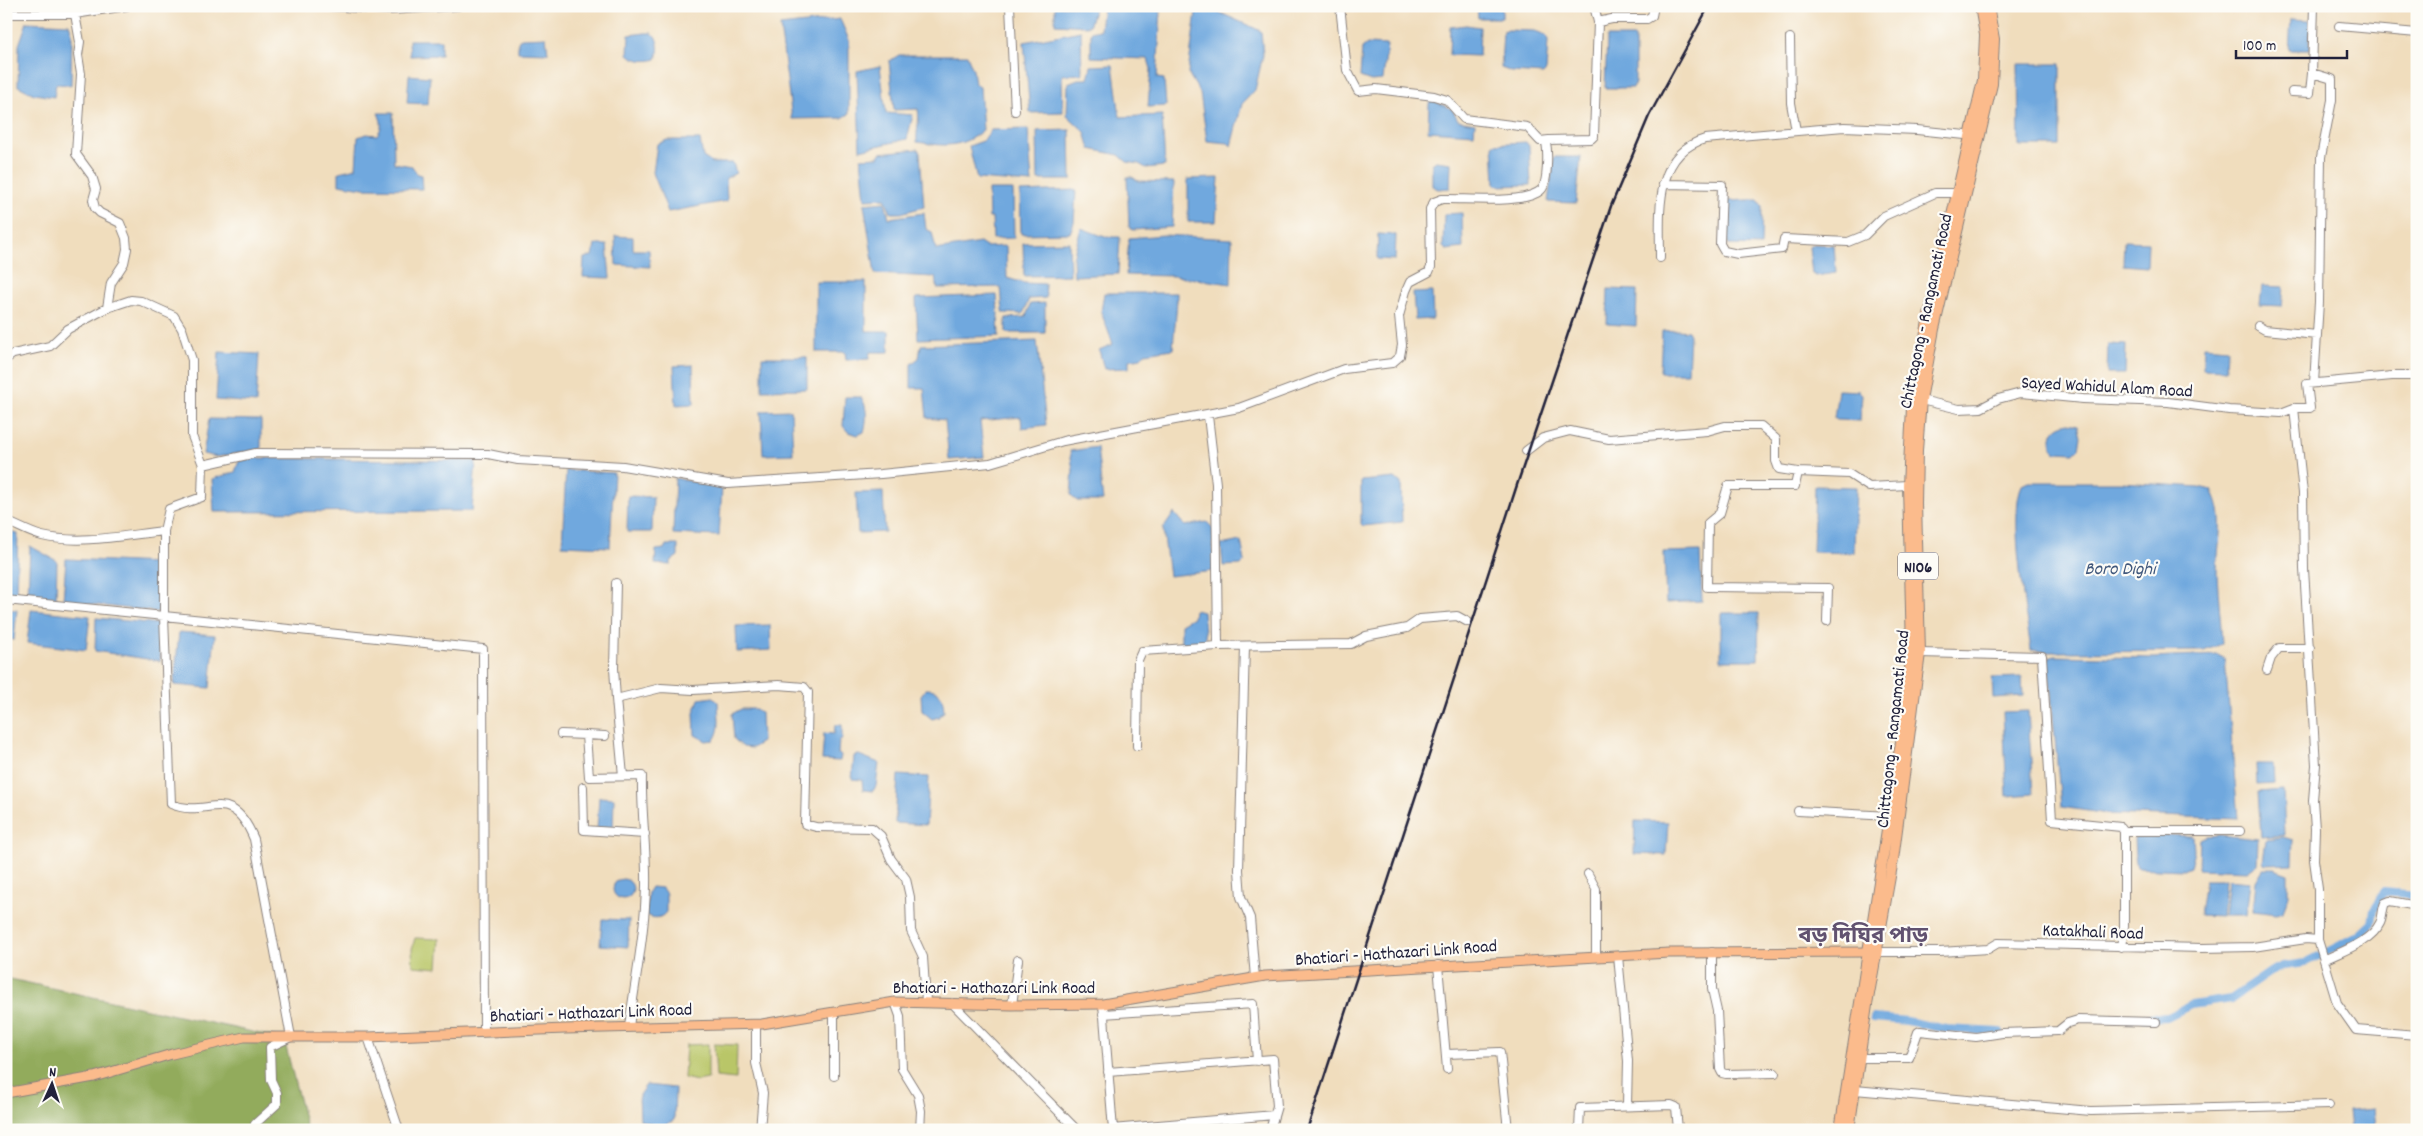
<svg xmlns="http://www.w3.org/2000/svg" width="2423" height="1136" viewBox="0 0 2423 1136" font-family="Dekko,'Noto Sans Bengali',sans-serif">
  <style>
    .green { fill: #b9c667; stroke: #6e7451 }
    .forest { fill: #92ab5c; stroke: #5a664c }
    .water { fill: #6fa8de; stroke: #48658c }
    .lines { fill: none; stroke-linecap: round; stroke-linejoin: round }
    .canal { stroke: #6fa8de; stroke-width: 8 }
    .minor-casing { stroke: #89807c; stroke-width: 10 }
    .major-casing { stroke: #89807c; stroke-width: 11 }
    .highway-casing { stroke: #89807c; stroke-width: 12 }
    .minor { stroke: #fff; stroke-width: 8 }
    .major { stroke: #fbbb8c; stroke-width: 9 }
    .highway { stroke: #fbbb8c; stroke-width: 10 }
    .rail { stroke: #22223b; stroke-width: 2.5 }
    .labels { text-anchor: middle; stroke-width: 4.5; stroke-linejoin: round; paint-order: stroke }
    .shield { fill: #fdfcf7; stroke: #646373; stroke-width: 1 }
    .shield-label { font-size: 16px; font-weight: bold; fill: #22223b }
    .street-label { font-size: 18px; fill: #22223b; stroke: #fdfcf7 }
    .water-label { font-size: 19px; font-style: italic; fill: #41587c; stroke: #fdfcf7 }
    .district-label { font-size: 22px; font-weight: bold; fill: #615270; stroke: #fdfcf7 }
  </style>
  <rect width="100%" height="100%" fill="#fdfcf7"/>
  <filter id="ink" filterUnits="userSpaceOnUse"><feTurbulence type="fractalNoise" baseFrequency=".02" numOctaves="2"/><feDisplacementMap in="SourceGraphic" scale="10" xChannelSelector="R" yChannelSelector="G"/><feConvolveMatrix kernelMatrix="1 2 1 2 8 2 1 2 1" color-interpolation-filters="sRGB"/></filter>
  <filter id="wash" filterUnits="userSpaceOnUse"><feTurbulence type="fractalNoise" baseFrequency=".0096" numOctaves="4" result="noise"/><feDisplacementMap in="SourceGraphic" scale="20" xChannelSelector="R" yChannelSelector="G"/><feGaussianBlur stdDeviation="1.12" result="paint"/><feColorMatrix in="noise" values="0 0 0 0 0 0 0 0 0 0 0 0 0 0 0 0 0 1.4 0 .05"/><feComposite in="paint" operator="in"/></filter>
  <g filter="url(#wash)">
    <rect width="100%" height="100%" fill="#f0ddbd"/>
    <path class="green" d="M 415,938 L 440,939 L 438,968 L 413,966 L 412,949 Z
      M 708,1044 L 708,1079 L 697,1081 L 684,1078 L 686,1045 Z
      M 714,1044 L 737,1045 L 736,1079 L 716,1077 Z"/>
    <path class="forest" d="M 6,978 L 284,1039 L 307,1130 L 6,1130 Z"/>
    <path class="water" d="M 1055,6 L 1095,6 L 1095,8 L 1089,26 L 1055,24 Z
      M 1103,6 C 1111,6 1117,7 1124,8 C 1136,12 1149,2 1161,8 L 1157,78 L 1164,79 L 1166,106 L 1148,107 L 1151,69 L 1148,59 L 1091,57 L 1091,32 L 1100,30 Z
      M 1477,6 L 1502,6 L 1502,18 L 1478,18 Z
      M 1216,11 L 1261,31 L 1263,55 L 1255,90 L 1242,104 L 1231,146 L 1228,143 L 1207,141 L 1200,93 L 1188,73 L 1196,12 Z
      M 840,19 L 849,40 L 849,114 L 842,118 L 792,119 L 780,26 Z
      M 2291,19 L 2310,20 L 2310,50 L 2289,50 Z
      M 27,22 L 69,24 L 72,33 L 71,85 L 56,84 L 54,97 L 34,94 L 18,86 L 19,45 Z
      M 1466,25 L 1480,27 L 1479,56 L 1449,55 L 1450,27 Z
      M 1507,30 L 1535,31 L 1546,35 L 1548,41 L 1546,71 L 1543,74 L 1512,72 L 1501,68 L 1503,32 Z
      M 1081,31 L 1082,74 L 1062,75 L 1063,112 L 1030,113 L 1024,42 Z
      M 645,33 L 652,33 C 659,38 660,52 656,59 C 647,62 635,61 628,54 L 629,35 Z
      M 546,37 L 548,53 L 518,52 L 518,42 L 521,38 Z
      M 1607,37 L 1635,37 L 1635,83 L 1633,88 L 1605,88 Z
      M 409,40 L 441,40 L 441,55 L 410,56 Z
      M 1367,44 L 1387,45 L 1383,80 L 1371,81 L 1360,77 L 1362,48 Z
      M 899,55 L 967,55 L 973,70 L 975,84 L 980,87 L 983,130 C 961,149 943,146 917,142 C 916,130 920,121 918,109 L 894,110 L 889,61 Z
      M 2018,64 L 2060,64 L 2060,146 L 2019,146 Z
      M 1113,65 L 1120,117 L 1162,115 L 1165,166 L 1146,168 L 1139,164 L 1127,162 L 1119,155 L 1090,149 L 1085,132 L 1067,115 L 1068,83 L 1078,79 L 1088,79 L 1091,66 Z
      M 880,66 L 886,113 L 913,115 L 907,139 L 860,150 L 857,71 Z
      M 409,75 L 430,77 L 428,104 L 407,103 Z
      M 1431,100 L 1452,109 L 1458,120 L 1475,123 L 1474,134 L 1428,131 L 1429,104 Z
      M 378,113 L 393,113 L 394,163 L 412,166 L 417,174 L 421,175 L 422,189 L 363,188 L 339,184 L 339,172 L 356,168 L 358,137 L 366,134 L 377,135 C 383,127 382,122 378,113 Z
      M 1028,129 L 1032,183 L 977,179 L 969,146 L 983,141 L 991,130 Z
      M 1070,130 L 1071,180 L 1038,180 L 1037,131 Z
      M 667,140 L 700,140 L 703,157 L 712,163 L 733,163 L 736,173 L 726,178 L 727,201 L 668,212 L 653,173 L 657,144 Z
      M 1526,142 L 1529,146 L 1531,185 L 1498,186 L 1495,184 L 1493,144 Z
      M 918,149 L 920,153 L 924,207 L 901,213 L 891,213 L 885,198 L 865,199 L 861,158 L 878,157 L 880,153 Z
      M 1554,157 L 1581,157 L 1576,203 L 1548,202 Z
      M 1436,161 L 1451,163 L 1450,188 L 1438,189 L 1432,186 L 1432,164 Z
      M 1127,177 L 1132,177 L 1138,181 L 1174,182 L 1172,227 L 1133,230 L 1129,227 Z
      M 1219,178 L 1216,222 L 1188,222 L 1188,179 Z
      M 988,190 L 1013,190 L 1014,238 L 993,239 L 992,218 L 989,218 Z
      M 1076,190 L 1074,222 L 1070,233 L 1021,234 L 1020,192 Z
      M 1748,200 L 1758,200 L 1762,206 L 1761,246 L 1730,245 L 1723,237 L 1726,201 Z
      M 885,202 L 889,218 L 924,213 L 926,229 L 932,232 L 936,250 L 980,243 L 986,247 L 1006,246 L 1007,278 L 1024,283 L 1045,284 L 1046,298 L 1029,299 L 1023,314 L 1003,313 L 1001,287 L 937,288 L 935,277 L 875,274 L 864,204 Z
      M 1462,213 L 1463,248 L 1446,250 L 1443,247 L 1444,214 Z
      M 1081,228 L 1105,237 L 1120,237 L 1118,274 L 1074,276 L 1073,258 Z
      M 1378,234 L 1396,235 L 1395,260 L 1377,259 Z
      M 1164,235 L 1232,239 L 1231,284 L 1175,276 L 1126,275 L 1129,238 Z
      M 615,236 L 633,237 L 633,250 L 649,250 L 650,267 L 616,265 Z
      M 2124,241 L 2148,242 L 2147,267 L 2123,265 Z
      M 1069,242 L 1070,275 L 1024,276 L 1023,243 Z
      M 1813,244 L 1834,245 L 1836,273 L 1816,276 L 1812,274 L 1809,247 Z
      M 595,245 L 607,245 L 610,278 L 583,277 L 584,258 L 592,256 Z
      M 866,282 L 866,331 L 889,331 L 889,352 L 870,352 L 869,359 L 846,360 L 845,352 L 816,352 L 816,282 Z
      M 2262,286 L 2284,287 L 2282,306 L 2260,305 Z
      M 1608,289 L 1637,290 L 1636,326 L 1607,324 Z
      M 1432,292 L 1433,319 L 1415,320 L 1413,293 Z
      M 1104,293 L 1177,293 C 1177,313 1174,329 1173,349 L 1145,353 L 1141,358 L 1129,360 L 1129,368 L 1104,369 L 1099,350 L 1113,344 L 1101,312 Z
      M 997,295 L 999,336 L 918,339 L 916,298 Z
      M 1045,303 L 1045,333 L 1006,333 L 1006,318 L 1026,317 L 1030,304 Z
      M 1678,330 L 1688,331 L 1690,335 L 1688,373 L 1663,373 L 1660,371 L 1662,331 Z
      M 1037,341 L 1046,425 L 1022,428 L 1021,417 L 980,421 L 984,457 L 949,460 L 945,420 L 927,418 L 924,388 L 911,388 L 911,364 L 919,358 L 921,345 Z
      M 2108,344 L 2126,345 L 2125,374 L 2107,374 Z
      M 2204,346 L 2227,348 L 2226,370 L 2203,369 Z
      M 219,352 L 259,354 L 256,403 L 216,400 Z
      M 762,357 L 807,357 L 807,389 L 762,390 Z
      M 693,365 L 694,404 L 676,405 L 674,366 Z
      M 1838,390 L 1859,391 L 1862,394 L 1860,421 L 1837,420 L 1834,418 Z
      M 845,397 L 861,397 C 868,407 867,421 864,432 L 858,435 L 848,432 L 843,426 Z
      M 791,410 L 793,454 L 763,455 L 761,411 Z
      M 209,419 L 261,420 L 261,449 L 217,457 L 203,454 Z
      M 2069,423 L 2078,425 L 2081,437 L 2079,448 L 2074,453 L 2056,452 L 2052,447 C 2051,432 2054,426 2069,423 Z
      M 1097,447 L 1103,501 L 1077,501 L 1071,495 L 1073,470 L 1070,451 Z
      M 253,458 L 476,461 L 472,511 L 214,512 L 212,479 L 235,472 L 239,461 Z
      M 566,470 L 614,473 L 610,547 L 562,545 Z
      M 675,478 L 722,488 L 719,536 L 673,534 Z
      M 1395,478 L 1401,483 L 1402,522 L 1363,526 L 1361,524 L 1361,481 Z
      M 2028,482 L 2121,482 L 2200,487 L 2212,490 C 2227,516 2217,545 2217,574 C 2218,597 2221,620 2222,644 L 2204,651 L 2048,652 L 2031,650 C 2026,615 2008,514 2022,485 Z
      M 1815,486 L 1856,487 L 1854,553 L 1813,552 Z
      M 883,492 L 885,532 L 858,533 L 856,493 Z
      M 628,496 L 653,497 L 652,532 L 627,532 Z
      M 1174,513 L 1185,526 L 1207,522 L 1213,528 L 1214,571 L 1169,576 L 1163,529 Z
      M 6,529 L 18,534 L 16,596 L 6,595 Z
      M 1241,541 L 1245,561 L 1241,565 L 1223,566 L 1221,545 Z
      M 666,545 L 678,545 L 678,556 L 671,561 L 671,565 L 655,564 L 656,550 L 664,549 Z
      M 30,546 L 57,561 L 56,599 L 28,596 Z
      M 1700,551 L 1702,601 L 1666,603 L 1664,552 Z
      M 66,559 L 158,563 L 158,612 L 63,601 Z
      M 6,609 L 17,610 L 14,640 L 6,639 Z
      M 31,610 L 90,616 L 86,650 L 27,643 Z
      M 1194,610 L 1203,612 L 1206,641 L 1204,645 L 1181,645 L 1181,624 L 1193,617 Z
      M 1721,613 L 1759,613 L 1758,660 L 1721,660 Z
      M 96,618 L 161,624 L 160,661 L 95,651 Z
      M 770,625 L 771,650 L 737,652 L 736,626 Z
      M 179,632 L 215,635 L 210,688 L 174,685 Z
      M 2218,655 L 2225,659 L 2238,819 L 2108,814 L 2061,807 L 2048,658 L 2055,656 L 2153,658 Z
      M 2022,677 L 2023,696 L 1993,698 L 1992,678 Z
      M 926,689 C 941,689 943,697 944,711 L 939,717 L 932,719 L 922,711 L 921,695 Z
      M 713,697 L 718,702 C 718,715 722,729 714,740 L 706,741 L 695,735 L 694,713 L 699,699 Z
      M 741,709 L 756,709 L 761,713 L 762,742 L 752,748 L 743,747 L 734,739 L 732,714 Z
      M 2028,711 L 2033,794 L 2007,796 L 2003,712 Z
      M 835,725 L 842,725 L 842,739 L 839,740 L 838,754 L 841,755 L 840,761 L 822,760 L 824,733 L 834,734 Z
      M 859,755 L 879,763 L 876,786 L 873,791 L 863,790 L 862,780 L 852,779 L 854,756 Z
      M 2256,764 L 2273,764 L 2274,784 L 2257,785 Z
      M 898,775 L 929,777 L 926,825 L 895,823 Z
      M 2283,790 L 2285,835 L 2261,837 L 2258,792 Z
      M 599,797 L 614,798 L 613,831 L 597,830 Z
      M 1635,821 L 1668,822 L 1666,855 L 1634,854 Z
      M 2165,835 L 2193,836 L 2194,851 L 2190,867 L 2183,870 L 2137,868 L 2135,857 L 2134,838 Z
      M 2220,835 L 2258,839 L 2257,864 L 2247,871 L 2199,869 L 2200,839 L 2206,836 Z
      M 2283,837 L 2293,840 L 2292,864 L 2265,865 L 2263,862 L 2266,839 Z
      M 2263,869 L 2274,869 L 2288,874 L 2288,895 L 2283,912 L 2277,914 L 2253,911 L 2256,881 Z
      M613 889a10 10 0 1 1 20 0a10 10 0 1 1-20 0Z
      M 2205,880 L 2225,880 L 2222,916 L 2200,915 Z
      M 2228,880 L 2250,882 L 2246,915 L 2224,915 Z
      M 651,887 L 662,888 L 666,894 L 666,912 C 661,919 654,919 646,915 L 648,892 Z
      M 602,919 L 629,920 L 628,947 L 600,945 Z
      M 646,1085 L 675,1088 L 674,1120 C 662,1128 653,1125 640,1120 L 639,1095 Z
      M 2373,1108 L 2375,1128 L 2351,1130 L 2349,1110 Z"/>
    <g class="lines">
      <path class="canal" d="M 1873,1018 L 1907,1021 L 1946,1029 L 2000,1032
        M 2145,1018 L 2167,1017 L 2191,1005 L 2231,999 L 2270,972 L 2283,966 L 2305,963 L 2358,936 L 2372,923 L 2374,910 L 2383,892 L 2417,895"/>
    </g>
  </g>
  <g filter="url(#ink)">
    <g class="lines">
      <defs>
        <path id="minor" d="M 328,6 L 389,10 L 458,6
          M 1010,6 L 1015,111
          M 1340,6 L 1347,70 L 1358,91 L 1376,89 L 1434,96 L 1447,100 L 1464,119 L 1527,127 L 1540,141 L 1549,140 L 1591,139 L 1594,136 L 1598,22 L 1594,6
          M 6,14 L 75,14 L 127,6
          M 75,14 L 80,42 L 78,55 L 81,74 L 76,154 L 92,176 L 96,189 L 93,200 L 95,208 L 100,213 L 120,223 L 126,238 L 127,249 L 124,263 L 111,283 L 107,308 L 131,300 L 141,301 L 174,316 L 182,329 L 192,360 L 192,436 L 203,465 L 256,453 L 488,454 L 518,460 L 623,466 L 728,484 L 881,474 L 990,463 L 1063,441 L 1239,408 L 1344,369 L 1392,363 L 1400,356 L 1402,345 L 1399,316 L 1406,291 L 1410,282 L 1429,272 L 1431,267 L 1430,209 L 1434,202 L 1442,199 C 1464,198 1525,205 1541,190 C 1548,184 1548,152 1546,142
          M 1598,22 L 1612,19 L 1647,19 L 1652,16 L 1654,6
          M 2339,26 L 2417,33
          M 1790,38 L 1791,103 L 1796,131
          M 2312,73 L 2314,6
          M 2292,92 L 2310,93 L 2312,73 L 2332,79 L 2332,100 L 2321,157 L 2319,302 L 2314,383
          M 1663,184 L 1722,185 L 1720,244 L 1724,251 L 1738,254 L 1782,249 L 1784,239 L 1848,242 L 1865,235 L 1884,216 L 1935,193 L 1955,193
          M 1660,258 C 1660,215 1653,154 1705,139 L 1844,127 L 1917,130 L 1975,136
          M 2258,326 L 2265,330 L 2317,335
          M 6,359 L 13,354 L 50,346 L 68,329 L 107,308
          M 2417,376 L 2392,376 L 2307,384 L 2310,408 L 2294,408 L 2303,493 L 2304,569 L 2316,765 L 2313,800 L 2315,829 L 2314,860 L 2318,889 L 2318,940 L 2337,1003 L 2356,1030 L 2417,1035
          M 1921,400 L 1959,409 L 1981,408 L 1998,399 L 2021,393 L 2083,399 L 2168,402 L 2229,410 L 2281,413 L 2294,408
          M 1526,451 L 1543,438 L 1570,431 L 1609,439 L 1707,431 L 1725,426 L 1761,426 L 1776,439 L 1776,461 L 1779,469 L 1798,472
          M 6,521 C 18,526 30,533 42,536 C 81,545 125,535 164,531 L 169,509 L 202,497 L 203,465
          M 164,531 L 164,616 L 483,649 L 484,1032
          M 616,583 L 614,668 L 616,699
          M 6,600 L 164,616 L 171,804 C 208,820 230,782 254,839 L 291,1037 L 270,1047 L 271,1080 L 277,1093 L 277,1104 L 255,1124
          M 1827,621 L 1828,588 L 1707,587 L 1708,523 L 1720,513 L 1728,486 L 1795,486 L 1798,472 L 1849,474 L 1869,487 L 1908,485
          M 1218,646 L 1351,644 L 1366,636 L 1407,628 L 1420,619 L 1457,616 L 1468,622
          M 1245,646 L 1239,870 L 1241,897 L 1250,918 L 1255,978
          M 1920,653 L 2042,656 L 2052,820 L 2121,827 L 2124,831 L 2124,926 L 2121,947
          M 2267,670 L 2271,658 L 2279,648 L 2310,648
          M 561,734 L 586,735 L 589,777 L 642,776 C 641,813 647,849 646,886 C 645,933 635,981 629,1027
          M 586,735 L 605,736
          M 1137,746 L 1138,660 L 1142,651 L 1218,646 L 1216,484 L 1208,416
          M 623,776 L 616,699 L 661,688 L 693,690 L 779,685 L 804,687 L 808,692 L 805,824 L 816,827 L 872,828 L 881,836 L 891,859 L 906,879 L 910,897 L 911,931 L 923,957 L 926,1002
          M 583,787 L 584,830 L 645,834
          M 1798,811 L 1889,816
          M 2124,831 L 2240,831
          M 1588,874 L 1596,889 L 1596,957
          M 1712,952 L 1712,989 L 1717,1011 L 1720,1069 L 1722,1073 L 1726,1074 L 1775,1073
          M 1873,952 L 1940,952 L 1988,949 L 1998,943 L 2202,948 L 2253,947 L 2306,939 L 2318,940
          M 1618,956 L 1628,1061 L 1627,1105
          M 2324,960 C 2342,951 2371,942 2380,923 C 2383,917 2382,909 2385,903 L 2390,901 L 2417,906
          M 1438,965 L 1447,1069
          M 895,1002 L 900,1016 L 902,1069 L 918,1095 L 921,1111 L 920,1130
          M 952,1003 L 1077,1130
          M 1103,1004 L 1113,1130
          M 1012,1005 L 1018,960
          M 834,1012 L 834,1076
          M 1103,1014 L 1253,1004 L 1257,1061
          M 756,1024 L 756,1063 L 763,1093 L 760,1130
          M 368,1037 L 399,1130
          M 1446,1054 L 1500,1052 L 1508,1130
          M 1855,1058 L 1909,1058 L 1918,1032 L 1920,1031 L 1976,1037 L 2002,1033 L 2058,1031 L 2068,1023 L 2078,1020 L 2156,1022
          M 1108,1072 L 1273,1059 L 1277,1106 L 1270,1130
          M 1855,1090 L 2091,1111 L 2329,1105
          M 1112,1129 L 1274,1115
          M 1579,1130 L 1580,1108 L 1671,1105 L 1676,1107 L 1678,1130"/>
        <path id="major" d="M 6,1093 L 94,1077 L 172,1054 L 244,1037 L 368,1037 L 565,1029 L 762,1024 L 895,1002 L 1012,1005 L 1103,1004 L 1265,976 L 1669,953 L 1868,952"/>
        <path id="highway" d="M 1840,1130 L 1903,729 L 1912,651 L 1908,485 L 1912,407 L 1929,316 L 1983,80 L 1985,35 L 1980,6
          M 1849,1130 L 1867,1005 L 1893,860 L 1920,653 L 1916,503 L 1917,450 L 1921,400 L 1934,329 L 1992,84 L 1994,39 L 1988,6"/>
      </defs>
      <use href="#minor" class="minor-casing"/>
      <use href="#major" class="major-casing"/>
      <use href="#highway" class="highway-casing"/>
      <use href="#minor" class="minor"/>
      <use href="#major" class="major"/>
      <use href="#highway" class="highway"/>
      <path class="rail" d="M 1307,1130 L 1517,485 L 1611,206 L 1649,116 L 1709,6"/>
    </g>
  </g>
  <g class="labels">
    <rect class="shield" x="1898" y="552.5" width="40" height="27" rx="4"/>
    <g class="shield-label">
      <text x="1918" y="572">N106</text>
    </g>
    <g class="street-label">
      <text transform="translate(1925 311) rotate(-78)" y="6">Chittagong - Rangamati Road</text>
      <text transform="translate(2107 386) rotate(3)" y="6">Sayed Wahidul Alam Road</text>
      <text transform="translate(1892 729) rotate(-84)" y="6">Chittagong - Rangamati Road</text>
      <text transform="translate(2093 931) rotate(2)" y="6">Katakhali Road</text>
      <text transform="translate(1396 952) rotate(-4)" y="6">Bhatiari - Hathazari Link Road</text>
      <text x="994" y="993">Bhatiari - Hathazari Link Road</text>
      <text transform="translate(591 1012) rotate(-2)" y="6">Bhatiari - Hathazari Link Road</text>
    </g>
    <g class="water-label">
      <text x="2120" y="574">Boro Dighi</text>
    </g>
    <g class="district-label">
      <text x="1863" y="942">বড় দিঘির পাড়</text>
    </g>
  </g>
  <rect width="2423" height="1136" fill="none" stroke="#fdfcf7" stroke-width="25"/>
  <g transform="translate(52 1084) rotate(3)" stroke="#fdfcf7" stroke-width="4" paint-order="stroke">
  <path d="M0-4L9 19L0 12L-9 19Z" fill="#22223b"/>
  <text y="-8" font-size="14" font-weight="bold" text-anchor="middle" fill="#22223b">N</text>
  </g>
  <path d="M2236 50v8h111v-8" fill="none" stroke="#22223b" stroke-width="2.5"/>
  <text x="2243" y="50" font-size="15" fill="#22223b" stroke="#fdfcf7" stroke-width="4" paint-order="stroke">100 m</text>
</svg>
